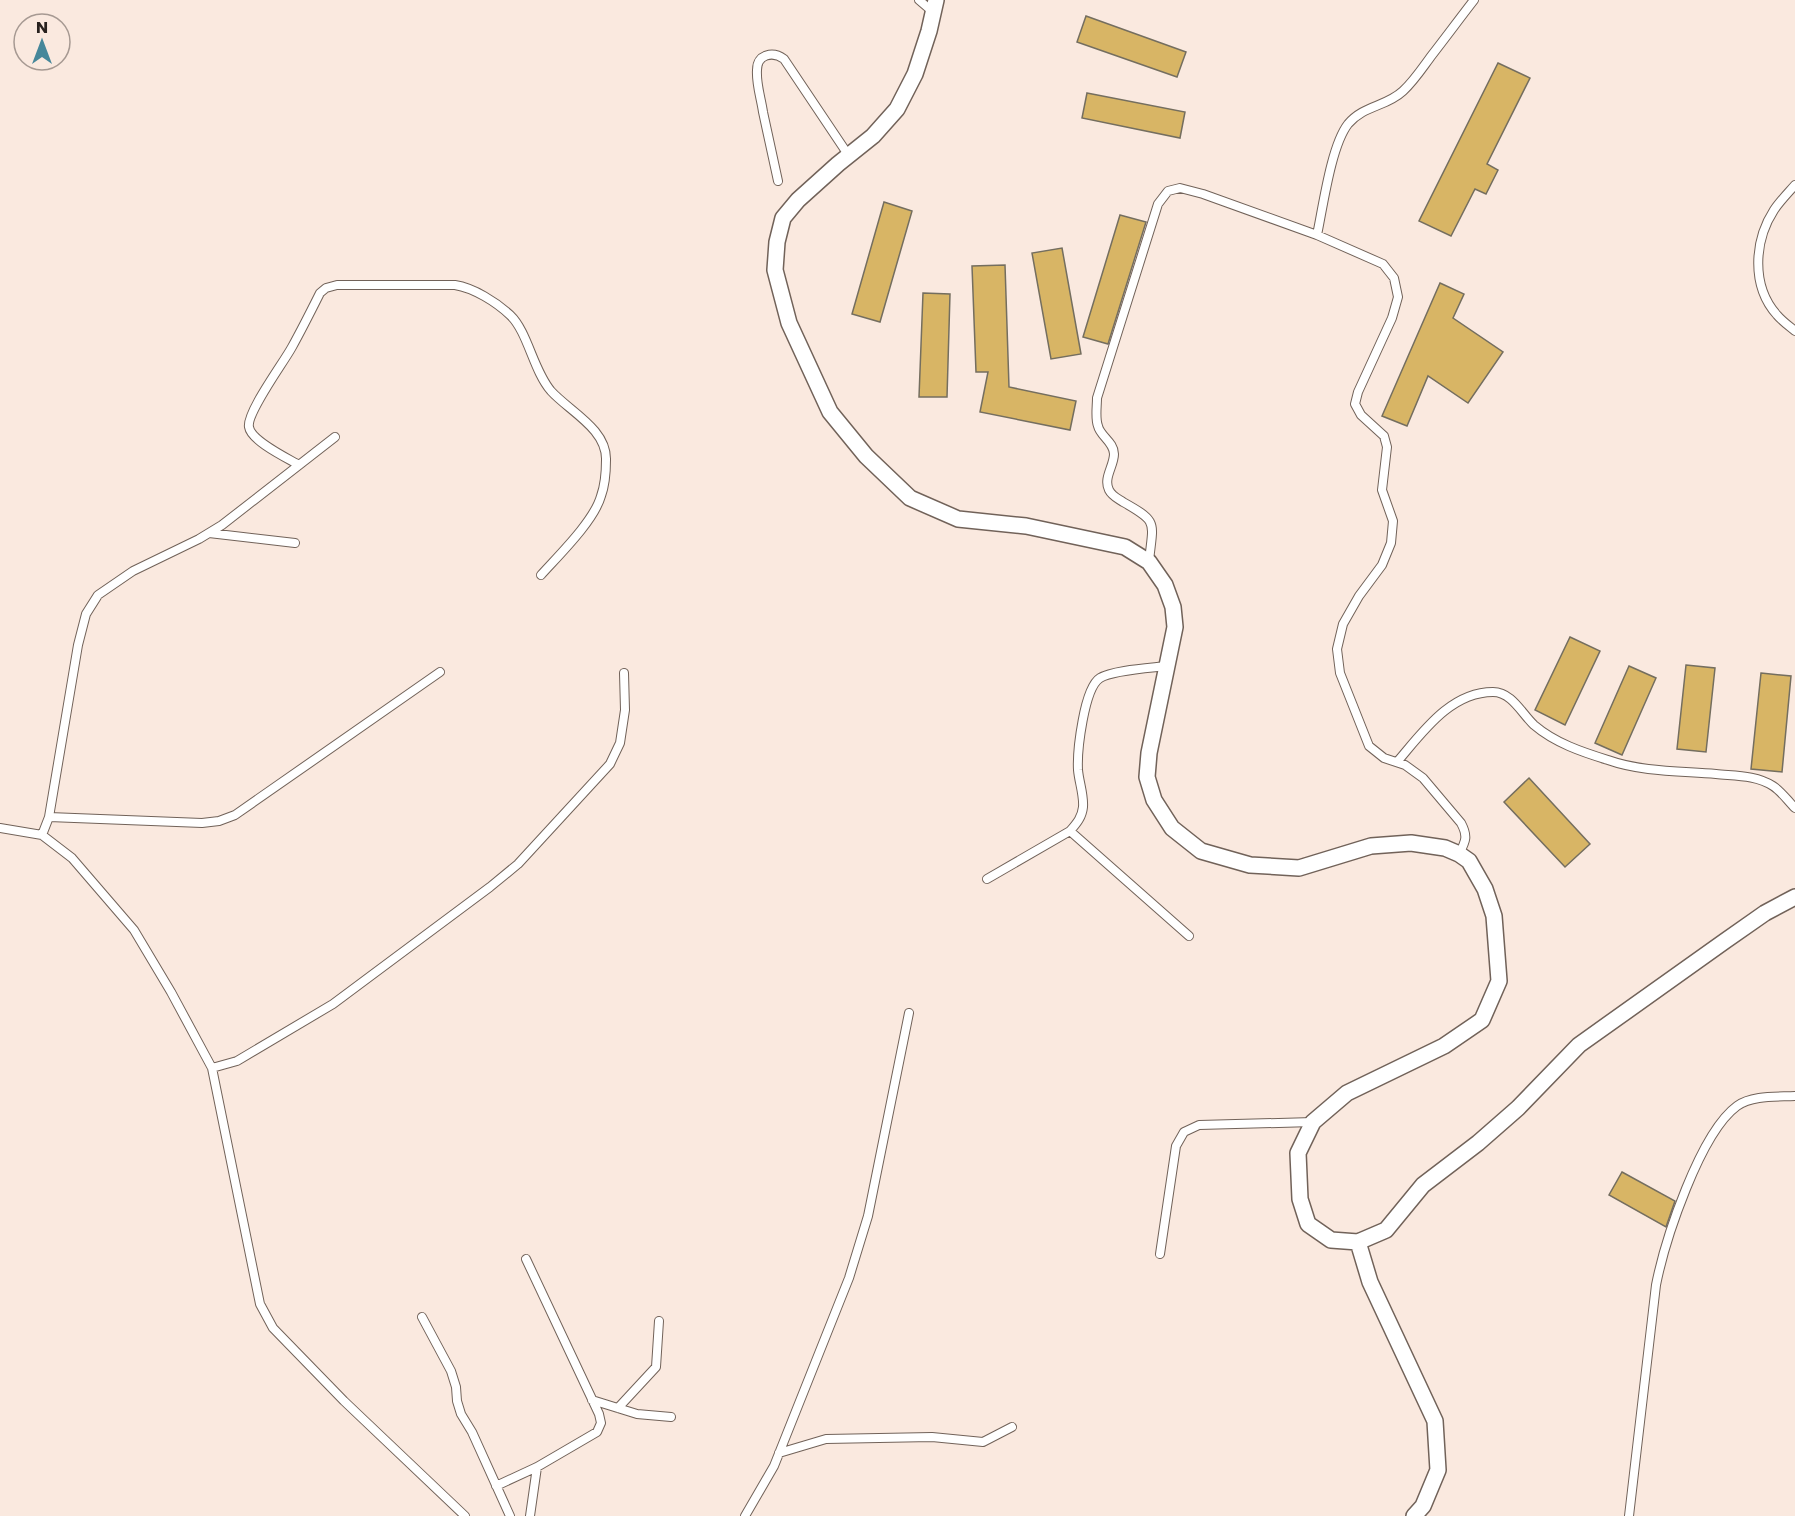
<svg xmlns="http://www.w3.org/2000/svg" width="1795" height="1516" viewBox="0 0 1795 1516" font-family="Poppins,sans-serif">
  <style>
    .building { fill: #d8b565; stroke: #746e5f; stroke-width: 1.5 }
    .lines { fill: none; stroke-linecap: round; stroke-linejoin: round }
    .service-casing { stroke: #716259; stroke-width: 10 }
    .minor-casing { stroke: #716259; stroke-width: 18 }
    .service { stroke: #fff; stroke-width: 8 }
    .minor { stroke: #fff; stroke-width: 15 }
  </style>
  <rect width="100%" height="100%" fill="#fae9df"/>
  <path class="building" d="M 1086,16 L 1186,52 L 1177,77 L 1077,42 Z
    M 1498,63 L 1530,78 L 1487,164 L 1498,170 L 1486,194 L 1475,189 L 1451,236 L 1419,221 Z
    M 1087,93 L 1185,112 L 1180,138 L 1082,118 Z
    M 884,202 L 912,211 L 880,322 L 852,314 Z
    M 1120,215 L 1146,222 L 1108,344 L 1083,337 Z
    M 1062,248 L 1081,354 L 1051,359 L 1032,253 Z
    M 1005,265 L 1009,387 L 1076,401 L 1070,430 L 980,412 L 988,372 L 976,372 L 972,266 Z
    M 1440,283 L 1464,294 L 1453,318 L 1503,352 L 1468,403 L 1428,376 L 1407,426 L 1382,416 Z
    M 923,293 L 950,294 L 947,397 L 919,397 Z
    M 1570,637 L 1600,651 L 1565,725 L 1535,710 Z
    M 1686,665 L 1715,668 L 1706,752 L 1677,749 Z
    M 1629,666 L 1656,678 L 1622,755 L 1595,743 Z
    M 1761,673 L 1791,676 L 1782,772 L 1751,769 Z
    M 1529,778 L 1590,844 L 1565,867 L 1504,802 Z
    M 1622,1172 L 1675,1201 L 1666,1227 L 1609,1195 Z"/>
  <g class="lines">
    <defs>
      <path id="service" d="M 919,0 L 933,12
        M 778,181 C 773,158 768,135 763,112 C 761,98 756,84 757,70 C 757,54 773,51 784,59 L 849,156
        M 1795,185 C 1788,193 1780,201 1774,210 C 1754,241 1751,286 1777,315 C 1782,321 1789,326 1795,331
        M 1317,235 C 1323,207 1331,146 1348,124 C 1364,105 1386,107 1403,91 C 1414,81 1423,67 1432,55 C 1446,37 1460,18 1474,0
        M 299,465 C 287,458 251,441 249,427 C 246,413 284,362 292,347 C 302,329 311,311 320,293 L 326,288 L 337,285 L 455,285 C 474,288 496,302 510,315 C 528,332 533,370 551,391 C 569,411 607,429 606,460 C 606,472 605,485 601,496 C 594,521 559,555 541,575
        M 209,533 L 295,543
        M 1149,561 C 1153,522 1159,522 1123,502 C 1117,498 1112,496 1109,490 C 1103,478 1114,466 1114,454 C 1114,442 1100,436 1098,426 C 1095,418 1097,407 1097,398 L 1158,204 L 1168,191 L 1180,188 L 1203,194 L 1317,235 L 1383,264 L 1394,278 L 1398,297 L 1392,318 L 1358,392 L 1355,404 L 1361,415 L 1384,436 L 1387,447 L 1382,490 L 1393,521 L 1391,543 L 1382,565 L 1359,596 L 1343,624 L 1337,649 L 1340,673 L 1369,746 L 1384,758 L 1405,765 L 1423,778 L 1461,823 C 1468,836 1466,841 1459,854
        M 1397,762 C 1422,733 1450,692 1493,692 C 1512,692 1522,714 1534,725 C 1555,743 1582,752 1608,760 C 1642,772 1680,771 1716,774 C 1735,776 1756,775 1773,786 C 1781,791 1788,801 1795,808
        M 49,817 L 202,823 L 219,821 L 235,815 L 440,672
        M 0,828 L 42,835 L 72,858 L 134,930 L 171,992 L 212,1068 L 260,1304 L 273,1328 L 344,1401 L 465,1516
        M 1070,831 L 1189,936
        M 42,835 L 49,817 L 78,645 L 86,614 L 98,595 L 133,571 L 199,539 L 222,525 L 335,437
        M 987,879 L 1070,831 C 1077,823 1082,817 1083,807 C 1084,795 1079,782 1078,770 C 1077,751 1084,688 1100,678 C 1113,670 1151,668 1167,666
        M 212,1068 L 237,1061 L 333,1004 L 490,887 L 518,864 L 610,764 L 620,743 L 625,710 L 624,673
        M 1160,1254 L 1176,1146 L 1184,1132 L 1199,1125 L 1313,1122
        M 422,1317 L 451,1371 L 456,1387 L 457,1401 L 461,1414 L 472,1432 L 510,1516
        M 592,1400 L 637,1414 L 671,1417
        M 618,1408 L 656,1367 L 659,1321
        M 779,1453 L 826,1439 L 932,1437 L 983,1442 L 1012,1427
        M 496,1486 L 537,1467 L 597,1432 L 601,1423 L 599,1414 L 526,1259
        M 530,1516 L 537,1467
        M 745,1516 L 774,1466 L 849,1278 L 868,1216 L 909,1013
        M 1629,1516 L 1656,1285 C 1665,1240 1700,1133 1737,1106 C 1752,1095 1777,1097 1795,1096"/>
      <path id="minor" d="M 936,0 L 929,31 L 915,74 L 897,109 L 873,136 L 838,164 L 798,200 L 783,218 L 777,242 L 775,270 L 789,323 L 830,412 L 866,456 L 910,498 L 958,519 L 1026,526 L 1125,547 L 1149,562 L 1165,585 L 1173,607 L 1175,627 L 1149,753 L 1147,777 L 1154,800 L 1172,828 L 1201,851 L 1250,865 L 1299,868 L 1371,846 L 1411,843 L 1445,848 L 1459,854 L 1469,861 L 1485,889 L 1494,916 L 1499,981 L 1482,1020 L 1444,1046 L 1347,1093 L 1313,1122 L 1298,1153 L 1300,1199 L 1308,1224 L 1331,1240 L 1358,1242 L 1386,1230 L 1423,1185 L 1478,1143 L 1518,1108 L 1579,1045 L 1725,941 L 1765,913 L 1795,897
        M 1358,1242 L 1370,1282 L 1435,1421 L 1438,1470 L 1423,1506 L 1414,1516"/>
    </defs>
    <use href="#service" class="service-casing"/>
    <use href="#minor" class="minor-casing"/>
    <use href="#service" class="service"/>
    <use href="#minor" class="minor"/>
  </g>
  <g transform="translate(42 42)"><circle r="28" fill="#fae9df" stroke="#a69992" stroke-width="1.5"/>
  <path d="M0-4.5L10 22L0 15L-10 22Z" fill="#46879a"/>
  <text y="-9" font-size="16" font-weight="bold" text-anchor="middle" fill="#28211e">N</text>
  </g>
</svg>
